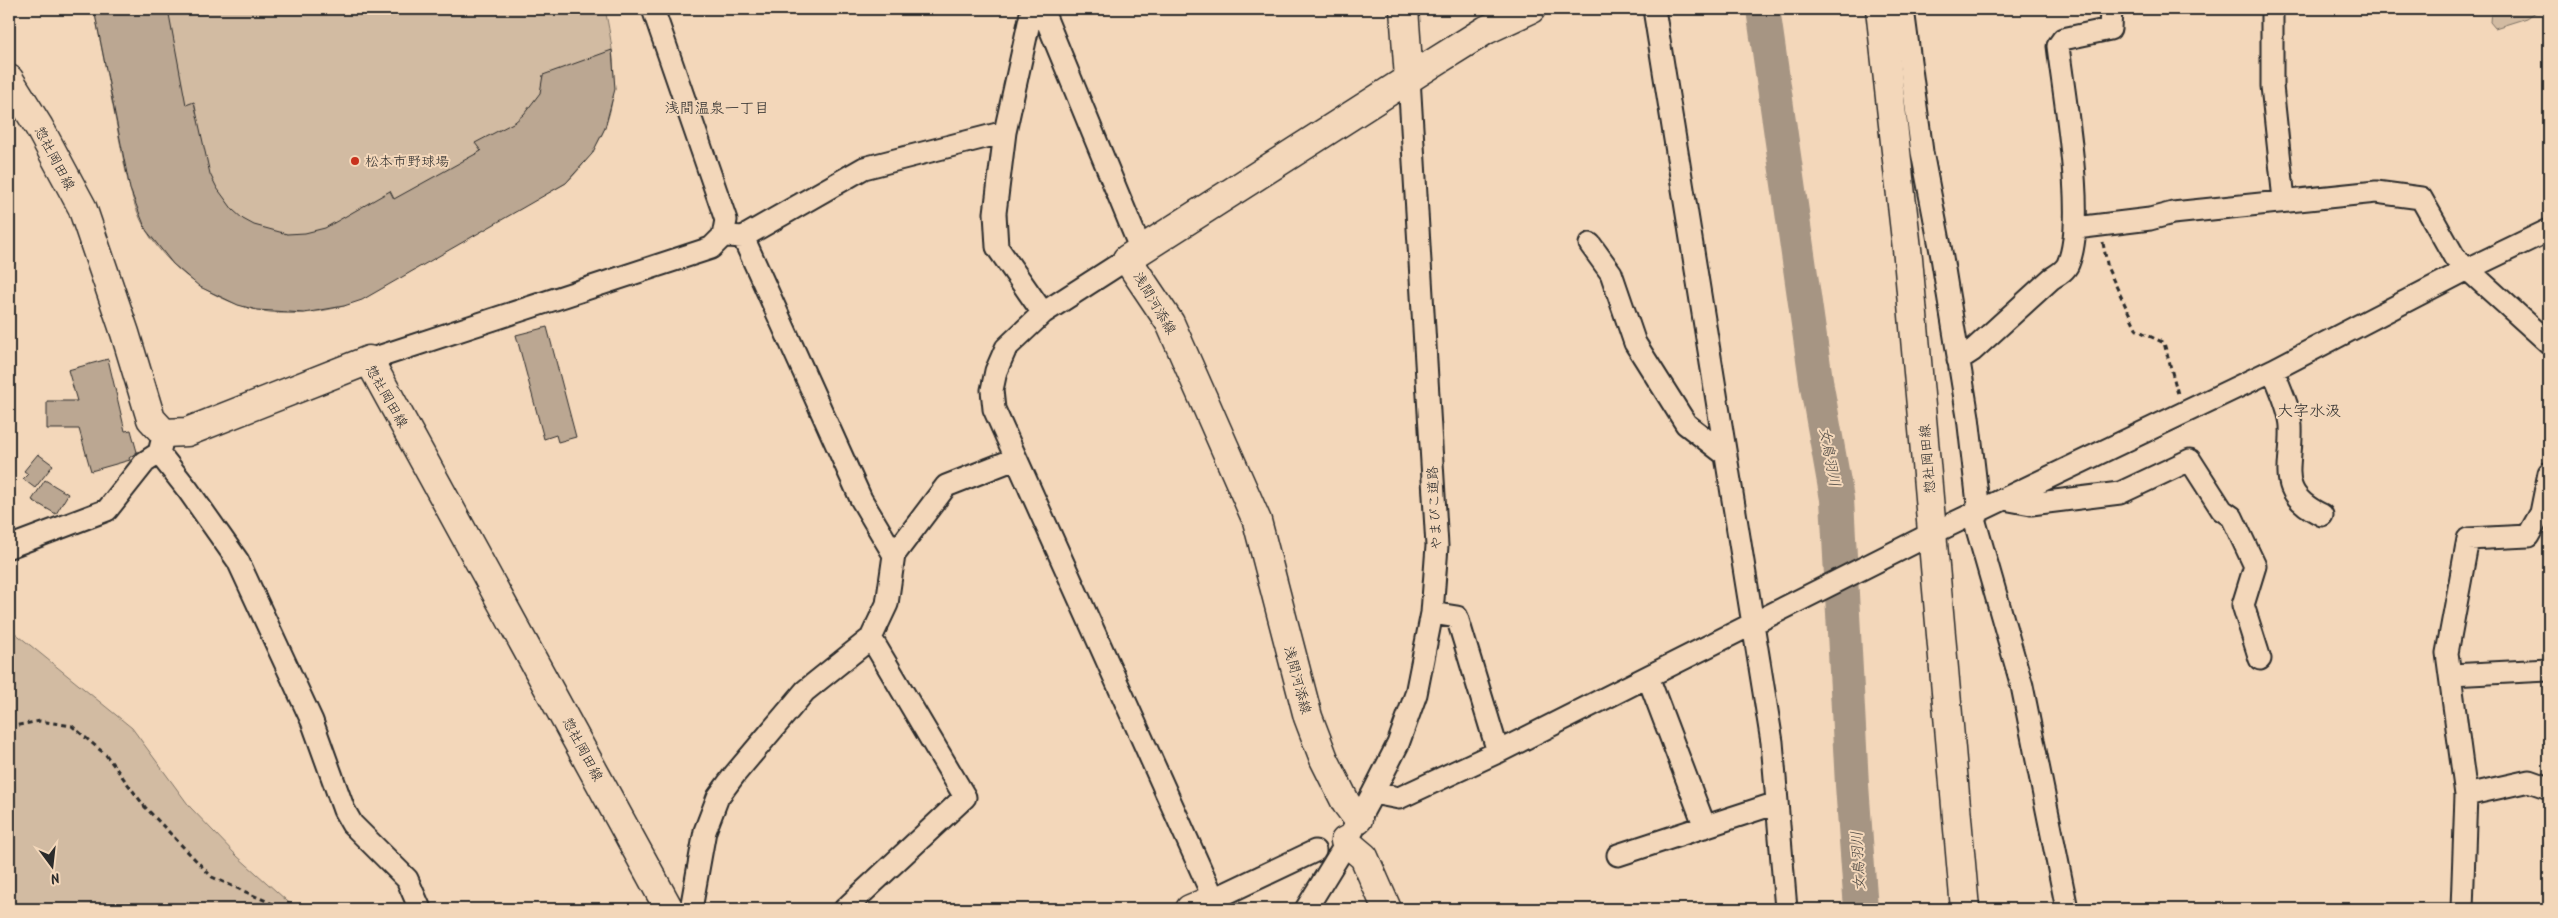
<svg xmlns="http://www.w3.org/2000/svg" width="2558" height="918" viewBox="0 0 2558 918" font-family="Kalam,'Klee One',sans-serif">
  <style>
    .green { fill: #d2bba2; stroke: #7e7366 }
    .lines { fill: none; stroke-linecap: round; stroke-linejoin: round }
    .river { stroke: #a69583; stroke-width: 34 }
    .building { fill: #bba792; stroke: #2b2b2b }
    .minor-casing { stroke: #2b2b2b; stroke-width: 25 }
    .major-casing { stroke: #2b2b2b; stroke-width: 31 }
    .path { stroke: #2b2b2b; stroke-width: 3; stroke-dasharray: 5 4; stroke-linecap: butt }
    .minor { stroke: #f3d7ba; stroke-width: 21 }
    .major { stroke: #f3d7ba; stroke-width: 28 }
    .poi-dot { fill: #c8321e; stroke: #f3d7ba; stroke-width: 2 }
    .labels { text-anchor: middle; stroke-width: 4; stroke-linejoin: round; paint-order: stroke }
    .street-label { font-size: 14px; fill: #2b2b2b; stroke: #f3d7ba }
    .poi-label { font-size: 14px; fill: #2b2b2b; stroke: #f3d7ba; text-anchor: start }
    .neighbourhood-label { font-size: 15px; fill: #2b2b2b; stroke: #f3d7ba }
    .water-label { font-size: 15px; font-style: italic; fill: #4a4641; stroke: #f3d7ba }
    .quarter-label { font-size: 16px; fill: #2b2b2b; stroke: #f3d7ba }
  </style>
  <rect width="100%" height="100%" fill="#f3d7ba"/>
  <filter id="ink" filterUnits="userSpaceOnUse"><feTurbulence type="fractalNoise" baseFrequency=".02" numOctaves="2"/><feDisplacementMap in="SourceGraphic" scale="10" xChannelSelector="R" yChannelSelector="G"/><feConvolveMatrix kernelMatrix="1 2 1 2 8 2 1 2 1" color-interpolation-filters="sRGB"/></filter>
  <g filter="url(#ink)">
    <path class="green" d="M 94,9 L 605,9 C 620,80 621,129 566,183 L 344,306 C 323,311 302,315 280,313 C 226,310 173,276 146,230 C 129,200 125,165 118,132 C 110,91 102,50 94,9 Z
      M 2491,9 L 2540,9 L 2527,18 L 2495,28 L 2490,22 Z
      M 9,628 L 132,728 L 190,807 L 237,856 L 296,909 L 9,909 Z"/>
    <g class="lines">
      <path class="river" d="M 1763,9 L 1817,387 L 1837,499 L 1852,785 L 1861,909"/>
    </g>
    <path class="building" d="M 94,9 L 168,9 L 186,105 L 194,102 L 210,174 L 217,188 L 233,210 L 243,219 L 254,225 L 287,234 L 305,233 L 325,228 L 390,191 L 394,199 L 481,151 L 475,143 L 515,122 L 524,114 L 540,93 L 543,75 L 612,50 L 615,89 L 605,128 L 592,154 L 566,183 L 362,300 L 344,306 L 304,313 L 257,310 L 238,305 L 200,287 L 173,264 L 146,230 L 130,189 Z
      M 547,327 L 576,437 L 558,442 L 556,435 L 544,439 L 516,335 Z
      M 108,359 L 125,431 L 131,430 L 137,452 L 129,458 L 130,460 L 91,471 L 79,429 L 47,429 L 47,401 L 77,401 L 68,370 Z
      M 38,454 L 53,465 L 35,488 L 23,479 L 28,474 L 24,471 Z
      M 45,480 L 68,494 L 56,514 L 32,500 Z"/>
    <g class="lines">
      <defs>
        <path id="minor" d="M 1032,9 L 1005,132 L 995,213 L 997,247 L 1043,313
          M 1042,9 L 1141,250
          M 1654,9 L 1772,742 L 1786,909
          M 1903,9 L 1922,152 L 1942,257 L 1968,417 L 1979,512
          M 2272,9 L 2272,86 L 2284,200
          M 2076,228 L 2150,219 L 2173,213 L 2376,192 L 2421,198 L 2455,258 L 2549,343
          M 728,236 L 743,237 L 864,168 L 1005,132
          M 743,237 L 861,499 L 894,555
          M 1590,244 L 1611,273 L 1635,343 L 1686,424 L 1726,455
          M 1127,259 L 1043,313 L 1006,348 L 996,371 L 992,390 L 994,409 L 1214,899 L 1222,909
          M 369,360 L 711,248 L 723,236 L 726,220 L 653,9
          M 1958,360 L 1972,351 L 2051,279 C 2057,275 2065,271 2068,264 C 2087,220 2064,97 2058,46 L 2063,39 L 2110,29 L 2111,9
          M 2273,370 C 2279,387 2290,408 2291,426 C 2293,468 2274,491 2322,515
          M 164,433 L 159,453 L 188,490 L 238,561 L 312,721 L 344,810 L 352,824 L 407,879 L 420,909
          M 2004,499 L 2031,504 L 2120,493 L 2190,460 L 2222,510 L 2232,517 L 2255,566 L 2243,605 L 2260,659
          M 1973,515 L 2022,686 L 2067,909
          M 9,547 L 107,510 L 145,462 L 159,453
          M 1432,613 L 1457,617 L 1498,752
          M 2451,675 L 2549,670
          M 1648,677 L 1705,827
          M 1373,793 L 1399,798 L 1498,752 L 1933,533 L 2273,370 L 2468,269 L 2549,230
          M 2466,795 L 2529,781 L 2549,788
          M 1618,855 L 1777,803
          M 1214,899 L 1315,851
          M 691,909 L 705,831 L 718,797 L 735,774 L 805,691 L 871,638 L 887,604 L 894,555 L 946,486 L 1015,459
          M 845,909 L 965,797 L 871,638
          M 1306,909 L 1341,852 L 1373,793 L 1398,744 L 1416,694 L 1432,613 L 1437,546 L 1409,78
          M 2462,909 L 2466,795 L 2447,653 L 2468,539 L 2528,536 L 2541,513 L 2549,473"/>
        <path id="major" d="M 1404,9 L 1409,78
          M 1880,9 L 1908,258 L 1965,909
          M 9,79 L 39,127 L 82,207 L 125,333 L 151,419 L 164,433 L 187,432 L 369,360 L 669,909
          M 1358,819 L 1346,803 L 1324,759 L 1308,717 L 1257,521 L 1170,323 L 1127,259 L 1438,60 L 1486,30 L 1531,9
          M 1345,841 L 1364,857 L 1387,909
          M 1190,909 L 1214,899"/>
      </defs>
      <use href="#minor" class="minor-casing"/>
      <use href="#major" class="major-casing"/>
      <path class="path" d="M 2103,243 L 2108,269 L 2137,330 L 2164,343 L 2178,394
        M 9,727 L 40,721 L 72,726 L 106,755 L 145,807 L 212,877 L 284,909"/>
      <use href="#minor" class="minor"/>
      <use href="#major" class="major"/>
    </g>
  </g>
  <circle class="poi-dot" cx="355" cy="161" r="5"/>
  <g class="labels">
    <g class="street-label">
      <text transform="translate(55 158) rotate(62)" y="5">惣社岡田線</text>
      <text transform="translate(1155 303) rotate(59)" y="5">浅間河添線</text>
      <text transform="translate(387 396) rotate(60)" y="5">惣社岡田線</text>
      <text transform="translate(1927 459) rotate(-95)" y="5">惣社岡田線</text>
      <text transform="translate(1434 508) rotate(-93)" y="5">やまびこ道路</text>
      <text transform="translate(1298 680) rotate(75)" y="5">浅間河添線</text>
      <text transform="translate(583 749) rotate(62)" y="5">惣社岡田線</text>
    </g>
    <g class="poi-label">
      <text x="365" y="166">松本市野球場</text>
    </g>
    <g class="neighbourhood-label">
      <text x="717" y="113">浅間温泉一丁目</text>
    </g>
    <g class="water-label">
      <text transform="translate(1830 457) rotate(80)" y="5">女鳥羽川</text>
      <text transform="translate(1858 861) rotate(-93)" y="5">女鳥羽川</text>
    </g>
    <g class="quarter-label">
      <text x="2309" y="416">大字水汲</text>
    </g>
  </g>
  <rect width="2558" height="918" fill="none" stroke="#f3d7ba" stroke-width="30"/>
  <rect x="15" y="15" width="2528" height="888" fill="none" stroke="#2b2b2b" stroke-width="2" filter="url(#ink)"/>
  <g transform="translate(52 866) rotate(165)" stroke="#f3d7ba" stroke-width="4" paint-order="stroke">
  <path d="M0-4L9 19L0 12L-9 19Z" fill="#2b2b2b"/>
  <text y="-8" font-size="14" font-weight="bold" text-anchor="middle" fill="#2b2b2b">N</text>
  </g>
</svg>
